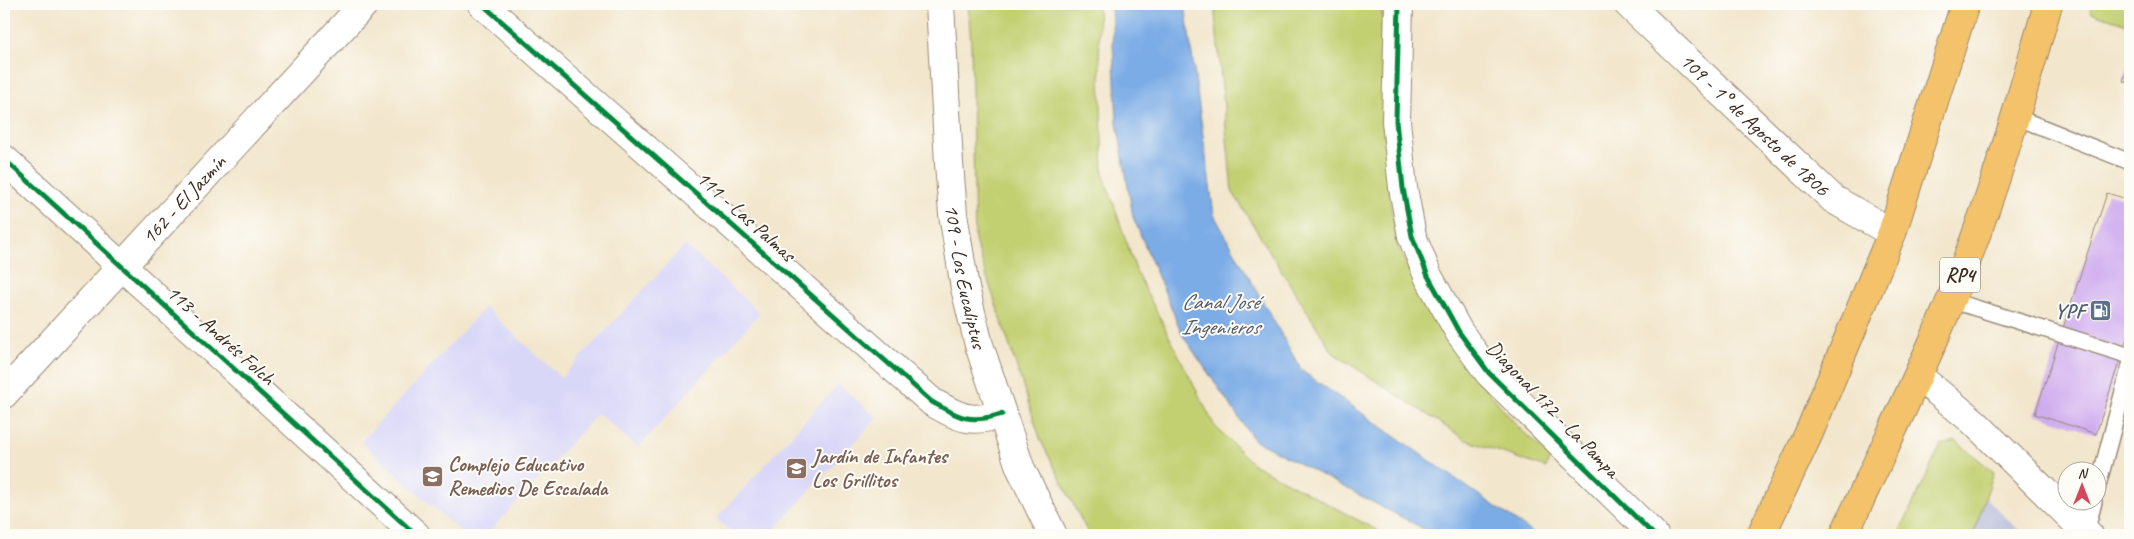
<svg xmlns="http://www.w3.org/2000/svg" width="2134" height="539" viewBox="0 0 2134 539" font-family="Caveat,sans-serif">
  <style>
    .built { fill: #d9d7f8 }
    .industrial { fill: #c0c2dd }
    .green { fill: #c3d072; stroke: #7f7d48 }
    .water { fill: #7bace6; stroke: #5b6b82 }
    .building { fill: #cea9ef }
    .lines { fill: none; stroke-linecap: round; stroke-linejoin: round }
    .service-casing { stroke: #968875; stroke-width: 18 }
    .minor-casing { stroke: #968875; stroke-width: 30 }
    .primary-casing { stroke: #968875; stroke-width: 30 }
    .service { stroke: #fff; stroke-width: 15 }
    .minor { stroke: #fff; stroke-width: 28 }
    .primary { stroke: #f3c26a; stroke-width: 28 }
    .cycleway-casing { stroke: #fdfcf7; stroke-width: 8 }
    .cycleway { stroke: #00873e; stroke-width: 5 }
    .labels { text-anchor: middle; stroke-width: 4; stroke-linejoin: round; paint-order: stroke }
    .shield { fill: #fdfcf7; stroke: #75695f; stroke-width: 1 }
    .shield-label { font-size: 20px; font-weight: bold; fill: #3b2a1e }
    .street-label { font-size: 21px; fill: #3b2a1e; stroke: #fdfcf7 }
    .service-label { font-size: 21px; font-weight: bold; fill: #4e5e75; stroke: #fdfcf7; text-anchor: end }
    .education-label { font-size: 21px; font-weight: bold; fill: #785e54; stroke: #fdfcf7; text-anchor: start }
    .water-label { font-size: 22px; font-style: italic; fill: #515864; stroke: #fdfcf7 }
  </style>
  <rect width="100%" height="100%" fill="#fdfcf7"/>
  <filter id="ink" filterUnits="userSpaceOnUse"><feTurbulence type="fractalNoise" baseFrequency=".02" numOctaves="2"/><feDisplacementMap in="SourceGraphic" scale="10" xChannelSelector="R" yChannelSelector="G"/><feConvolveMatrix kernelMatrix="1 2 1 2 8 2 1 2 1" color-interpolation-filters="sRGB"/></filter>
  <filter id="wash" filterUnits="userSpaceOnUse"><feTurbulence type="fractalNoise" baseFrequency=".0096" numOctaves="4" result="noise"/><feDisplacementMap in="SourceGraphic" scale="20" xChannelSelector="R" yChannelSelector="G"/><feGaussianBlur stdDeviation="1.12" result="paint"/><feColorMatrix in="noise" values="0 0 0 0 0 0 0 0 0 0 0 0 0 0 0 0 0 1.4 0 .05"/><feComposite in="paint" operator="in"/></filter>
  <g filter="url(#wash)">
    <rect width="100%" height="100%" fill="#f2e6cc"/>
    <path class="built" d="M 685,245 L 760,313 L 638,448 L 598,413 L 487,535 L 464,535 L 361,442 L 485,307 L 561,378 Z
      M 838,384 L 877,418 L 769,535 L 735,535 L 716,519 Z"/>
    <path class="industrial" d="M 1985,497 L 2024,535 L 1973,535 Z"/>
    <path class="green" d="M 968,4 L 1098,4 L 1103,173 L 1137,273 L 1214,425 L 1253,464 L 1386,535 L 1089,535 L 1041,441 L 975,241 L 971,44 Z
      M 1214,4 L 1383,4 L 1381,31 L 1387,183 L 1398,247 L 1451,346 L 1517,426 L 1550,457 L 1546,468 L 1466,440 L 1333,353 L 1232,191 Z
      M 2093,4 L 2130,4 L 2130,25 L 2090,12 Z
      M 1956,441 L 1994,472 L 1973,535 L 1898,535 L 1941,445 Z"/>
    <path class="water" d="M 1111,4 L 1185,4 L 1214,215 L 1302,371 L 1536,535 L 1433,535 L 1426,530 L 1254,440 L 1183,336 L 1133,217 L 1117,122 Z"/>
    <g id="blocks">
      <path class="building" d="M 2130,60 L 2130,83 L 2123,81 Z
        M 2107,193 L 2130,200 L 2130,328 L 2096,434 L 2035,414 Z"/>
    </g>
  </g>
  <g filter="url(#ink)">
    <use href="#blocks" fill-opacity="0" stroke="#968875" stroke-width="1"/>
    <g class="lines">
      <defs>
        <path id="service" d="M 2016,117 L 2130,162
          M 1950,300 L 2130,356
          M 2096,493 L 2130,365
          M 2086,533 L 2094,502"/>
        <g id="minor">
          <path d="M 482,4 L 932,402 C 961,418 969,424 1002,414"/>
          <path id="s1" d="M 940,4 L 949,163 L 953,214 L 965,288 L 979,345 L 1020,467 L 1053,535"/>
          <path d="M 1399,4 L 1396,121 L 1403,188 L 1412,236 L 1428,276 L 1459,332 L 1489,373 L 1654,535"/>
          <path id="s2" d="M 1628,4 L 1833,199 L 1892,233"/>
          <path d="M 4,159 L 416,535"/>
          <path d="M 1918,376 L 1974,422 L 2089,535"/>
          <path id="s3" d="M 4,394 L 364,4"/>
        </g>
        <path id="primary" d="M 1761,535 L 1809,433 L 1892,233 L 1965,4
          M 1844,535 C 1889,435 1939,338 1976,235 C 2004,159 2026,81 2048,4"/>
      </defs>
      <use href="#service" class="service-casing"/>
      <use href="#minor" class="minor-casing"/>
      <use href="#primary" class="primary-casing"/>
      <use href="#service" class="service"/>
      <use href="#minor" class="minor"/>
      <use href="#primary" class="primary"/>
      <defs>
        <path id="cycleway" d="M 482,4 L 932,402 C 961,418 969,424 1002,414
          M 1399,4 L 1396,121 L 1403,188 L 1412,236 L 1428,276 L 1459,332 L 1489,373 L 1654,535
          M 4,159 L 416,535"/>
      </defs>
      <use href="#cycleway" class="cycleway-casing"/>
      <use href="#cycleway" class="cycleway"/>
    </g>
  </g>
  <defs>
    <symbol id="fuel-square" viewBox="-11 -11 22 22"><rect x="-9" y="-9" width="18" height="18" rx="4" fill="#5c6f8a" stroke="#fdfcf7"/><path d="M-5.5-6h7V0h2V4h1.3V-2.5L3-4.5l.8-.8L6-3V5H2.5V1h-1V6h-7ZM-4.2-4.7v3.2H.2V-4.7Z" fill="#fff"/></symbol>
    <symbol id="school-square" viewBox="-11 -11 22 22"><rect x="-9" y="-9" width="18" height="18" rx="4" fill="#8d6e63" stroke="#fdfcf7"/><path d="M0-5L7-2L0 1L-7-2ZM-4 1L0 2.5L4 1V4Q0 6-4 4Z" fill="#fff"/></symbol>
  </defs>
  <g fill-rule="evenodd">
    <use href="#fuel-square" x="2088" y="298" width="25" height="25"/>
    <use href="#school-square" x="784" y="456" width="25" height="25"/>
    <use href="#school-square" x="420" y="464" width="25" height="25"/>
  </g>
  <g class="labels">
    <rect class="shield" x="1940" y="257.5" width="40" height="35" rx="4"/>
    <g class="shield-label">
      <text x="1960" y="282">RP4</text>
    </g>
    <g class="street-label">
      <text dy="7" stroke="none"><textPath href="#s2" startOffset="175">109 - 1° de Agosto de 1806</textPath></text>
      <text dy="7" stroke="none"><textPath href="#s3" startOffset="265">162 - El Jazmín</textPath></text>
      <text transform="translate(746 216) rotate(42)" y="7">111 - Las Palmas</text>
      <text dy="7" stroke="none"><textPath href="#s1" startOffset="274">109 - Los Eucaliptus</textPath></text>
      <text transform="translate(221 335) rotate(42)" y="7">113 - Andrés Folch</text>
      <text transform="translate(1553 409) rotate(46)" y="7">Diagonal 172 - La Pampa</text>
    </g>
    <g class="service-label">
      <text x="2085" y="318">YPF</text>
    </g>
    <g class="education-label">
      <text x="812" y="463">Jardín de Infantes<tspan x="812" dy="24">Los Grillitos</tspan></text>
      <text x="448" y="471">Complejo Educativo<tspan x="448" dy="24">Remedios De Escalada</tspan></text>
    </g>
    <g class="water-label">
      <text x="1220" y="309">Canal José<tspan x="1220" dy="25">Ingenieros</tspan></text>
    </g>
  </g>
  <rect width="2134" height="539" fill="none" stroke="#fdfcf7" stroke-width="20"/>
  <g transform="translate(2082 486)"><circle r="24" fill="#fdfcf7" stroke="#afa8a0"/>
  <path d="M0-4L9 19L0 12L-9 19Z" fill="#d1495b"/>
  <text y="-8" font-size="14" font-weight="bold" text-anchor="middle" fill="#3b2a1e">N</text>
  </g>
</svg>
